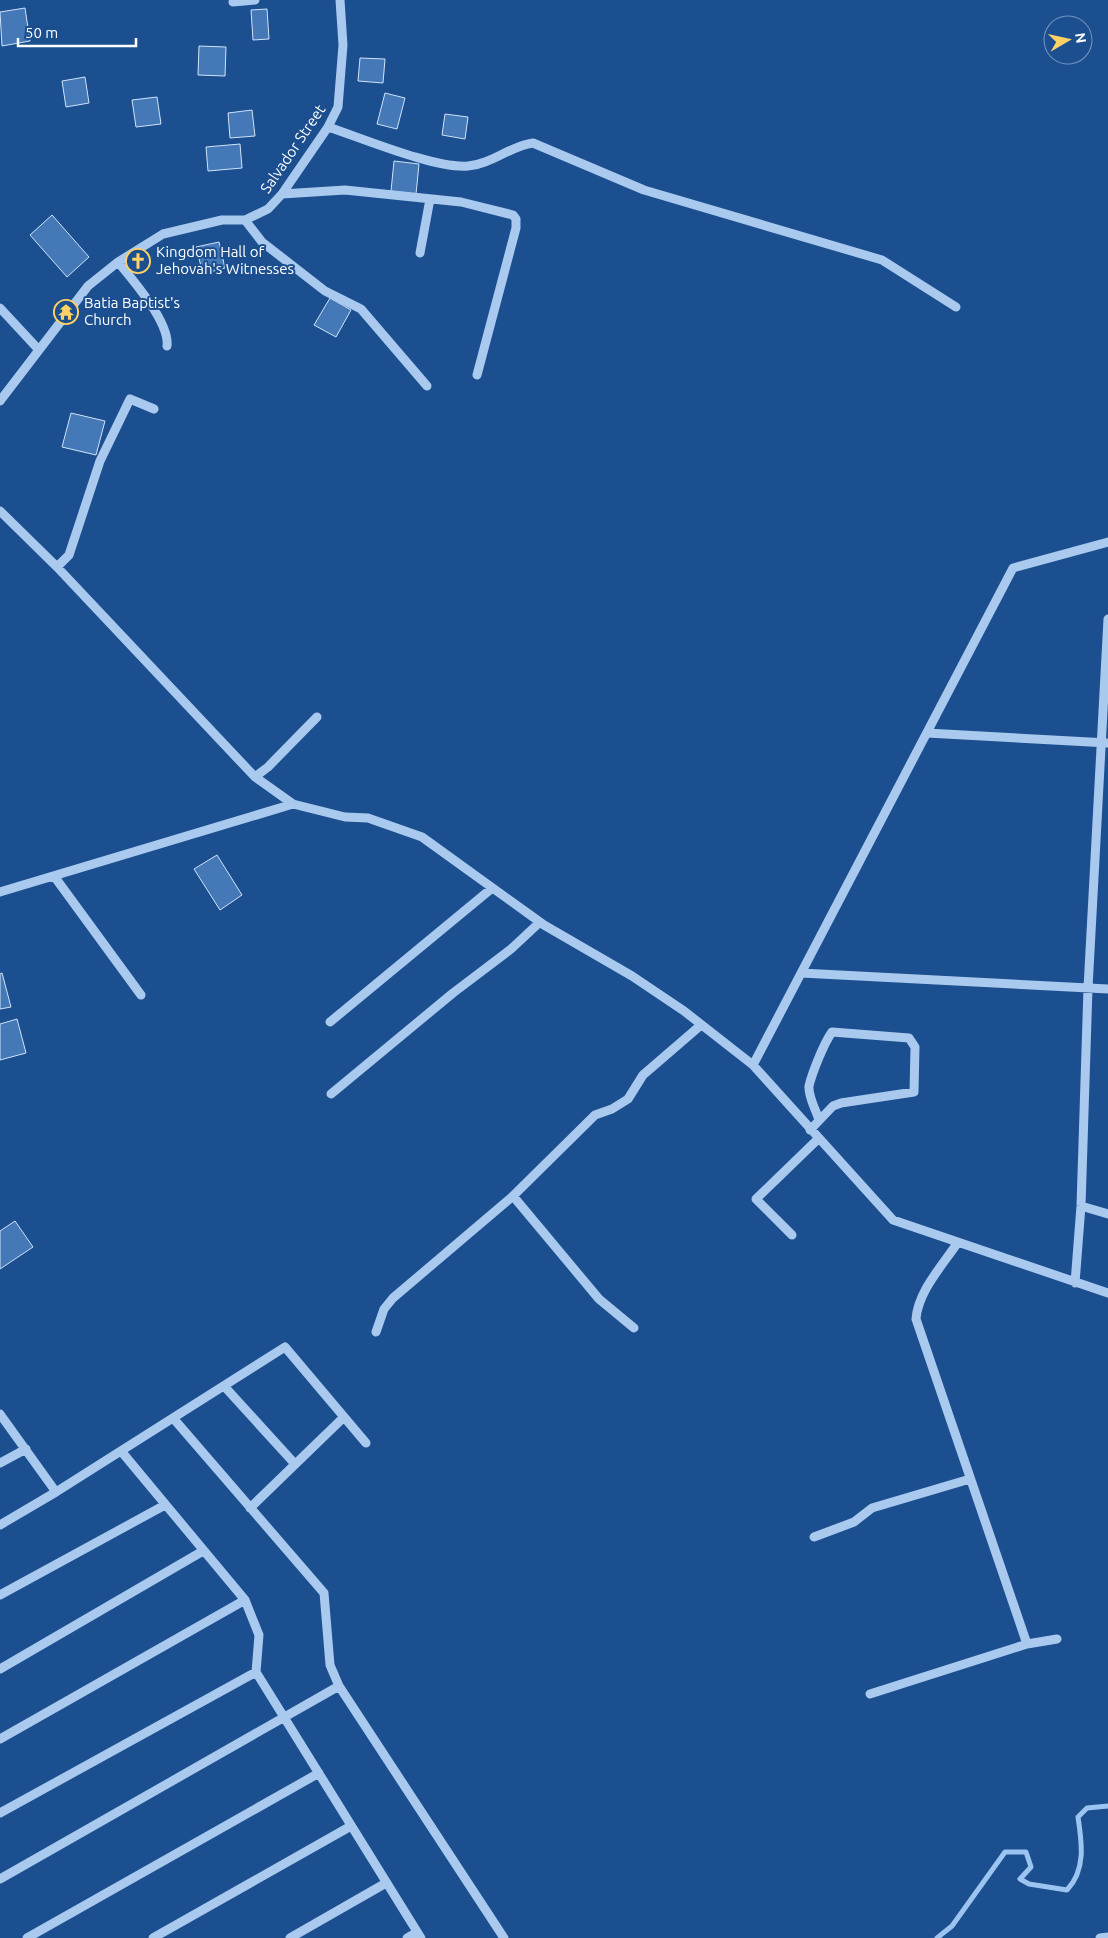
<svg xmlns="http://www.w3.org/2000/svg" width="1108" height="1938" viewBox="0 0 1108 1938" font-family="Ubuntu,sans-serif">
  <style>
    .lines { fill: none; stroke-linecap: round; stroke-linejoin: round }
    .stream { stroke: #9cc4f0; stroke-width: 5 }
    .building { fill: #4478b7; stroke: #cfe3fa }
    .minor { stroke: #a9c9ee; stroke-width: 9 }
    .labels { text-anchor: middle; stroke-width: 4; stroke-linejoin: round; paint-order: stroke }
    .street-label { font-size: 15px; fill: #fff; stroke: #1b4f8f }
    .poi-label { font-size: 15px; fill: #fff; stroke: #1b4f8f; text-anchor: start }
  </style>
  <rect width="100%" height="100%" fill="#1b4f8f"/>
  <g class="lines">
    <path class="stream" d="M 937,1938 L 952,1926 L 1005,1852 L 1026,1852 L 1031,1867 L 1020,1879 L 1029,1884 L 1067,1890 C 1086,1870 1082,1843 1078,1817 L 1087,1808 L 1108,1806"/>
  </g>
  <path class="building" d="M 25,8 L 30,41 L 2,46 L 0,12 Z
    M 267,9 L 269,39 L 253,40 L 251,10 Z
    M 199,46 L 226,47 L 225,76 L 198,75 Z
    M 360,58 L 385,59 L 383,83 L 358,81 Z
    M 85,77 L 89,103 L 66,107 L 62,81 Z
    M 385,93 L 405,98 L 397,129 L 377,124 Z
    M 157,97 L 161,124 L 136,127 L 132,100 Z
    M 252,110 L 255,136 L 230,138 L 228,113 Z
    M 445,114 L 468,117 L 465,139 L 442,135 Z
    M 240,144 L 242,168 L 208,171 L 206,147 Z
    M 394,161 L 419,164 L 416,194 L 391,191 Z
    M 52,215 L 89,257 L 67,277 L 30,235 Z
    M 219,242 L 225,268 L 203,274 L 196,247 Z
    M 330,298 L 351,310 L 336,337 L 314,325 Z
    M 71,413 L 105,421 L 96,455 L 62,447 Z
    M 217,855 L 242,895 L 220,910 L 194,869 Z
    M 2,973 L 11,1007 L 0,1009 L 0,974 Z
    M 17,1019 L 26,1053 L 0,1060 L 0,1024 Z
    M 15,1221 L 33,1247 L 0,1269 L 0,1231 Z"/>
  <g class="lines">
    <path class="minor" d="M 233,2 L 255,0
      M 328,127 C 362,138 435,169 468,166 C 492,164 510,146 533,143 L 644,190 L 882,260 L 956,307
      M 282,194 L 345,190 L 461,202 L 513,215 L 516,219 L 516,228 L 477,375
      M 245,220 L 262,242 L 325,291 L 361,309 L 427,386
      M 420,253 L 430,199
      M 118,262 C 133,280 170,323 167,346
      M 0,308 L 39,350
      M 0,401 L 88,286 L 118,262 L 163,234 L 222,220 L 245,220 L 268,209 L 282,194 L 328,127 L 338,107 L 343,45 L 340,0
      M 0,511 L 57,567 L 255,777 L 293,804 L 345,817 L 368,818 L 422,837 L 544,925 L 632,976 L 684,1011 L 753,1065 L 893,1220 L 1108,1293
      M 57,567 L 69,555 L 100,461 L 130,399 L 154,409
      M 927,733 L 1108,743
      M 255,777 L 268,767 L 317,717
      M 54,876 L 141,995
      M 0,892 L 293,804
      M 801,973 L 1108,989
      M 330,1022 L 491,889
      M 753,1065 L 1013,568 L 1108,542
      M 331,1094 L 453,993 L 511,949 L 540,922
      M 810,1130 L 833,1106 L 841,1103 L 914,1092 L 915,1047 L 909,1038 L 832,1032 C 824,1043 812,1073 809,1086 C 808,1097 816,1110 819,1120
      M 513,1196 L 599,1299 L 634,1328
      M 1081,1206 L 1108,1214
      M 792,1235 L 756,1199 L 818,1139
      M 958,1242 C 943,1265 918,1291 916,1319 L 1027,1644
      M 1075,1283 L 1081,1206 L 1088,988 L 1108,619
      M 376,1332 L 384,1309 L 393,1298 L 513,1196 L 595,1115 L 612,1109 L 628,1099 L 643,1075 L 701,1025
      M 224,1386 L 295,1464
      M 0,1414 L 56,1492
      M 173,1418 L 324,1593 L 330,1665 L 339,1686 L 504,1938
      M 121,1451 L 245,1600 L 259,1635 L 256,1672 L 421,1938
      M 0,1463 L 26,1449
      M 250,1508 L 344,1417
      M 0,1525 L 56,1492 L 285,1347 L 366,1443
      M 814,1537 L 854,1522 L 872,1508 L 970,1479
      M 0,1595 L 165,1505
      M 0,1669 L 203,1551
      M 870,1694 L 1027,1644 L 1057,1639
      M 0,1739 L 245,1600
      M 0,1813 L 256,1672
      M 0,1879 L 339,1686
      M 27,1938 L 319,1773
      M 153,1938 L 351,1826
      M 290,1938 L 386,1883
      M 407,1938 L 417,1932
      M 1100,1938 L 1108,1937"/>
  </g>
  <defs>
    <symbol id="church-ring" viewBox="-11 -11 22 22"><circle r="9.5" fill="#1b4f8f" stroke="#ffd166" stroke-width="1.5"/><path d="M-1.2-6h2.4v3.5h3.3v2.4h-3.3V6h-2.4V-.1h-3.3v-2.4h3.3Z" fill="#ffd166"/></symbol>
    <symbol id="temple-ring" viewBox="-11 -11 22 22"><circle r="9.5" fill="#1b4f8f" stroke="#ffd166" stroke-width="1.5"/><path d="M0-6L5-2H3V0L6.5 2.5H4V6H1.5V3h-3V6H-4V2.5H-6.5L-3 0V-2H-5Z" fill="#ffd166"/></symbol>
  </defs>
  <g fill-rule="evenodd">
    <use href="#church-ring" x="124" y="247" width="28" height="28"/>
    <use href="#temple-ring" x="52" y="298" width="28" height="28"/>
  </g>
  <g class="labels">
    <g class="street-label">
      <text transform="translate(293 149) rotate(-56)" y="5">Salvador Street</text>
    </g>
    <g class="poi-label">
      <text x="156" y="257">Kingdom Hall of<tspan x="156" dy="17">Jehovah's Witnesses</tspan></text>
      <text x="84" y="308">Batia Baptist's<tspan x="84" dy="17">Church</tspan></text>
    </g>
  </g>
  <g transform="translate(1068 40) rotate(81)"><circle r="24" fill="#1b4f8f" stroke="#7695bc"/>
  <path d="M0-4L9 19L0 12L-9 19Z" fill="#ffd166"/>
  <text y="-8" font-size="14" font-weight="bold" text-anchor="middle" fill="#ffffff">N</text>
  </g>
  <path d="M18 38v8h118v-8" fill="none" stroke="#ffffff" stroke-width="2.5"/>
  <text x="25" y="38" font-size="15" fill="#ffffff" stroke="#1b4f8f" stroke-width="4" paint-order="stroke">50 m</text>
</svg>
